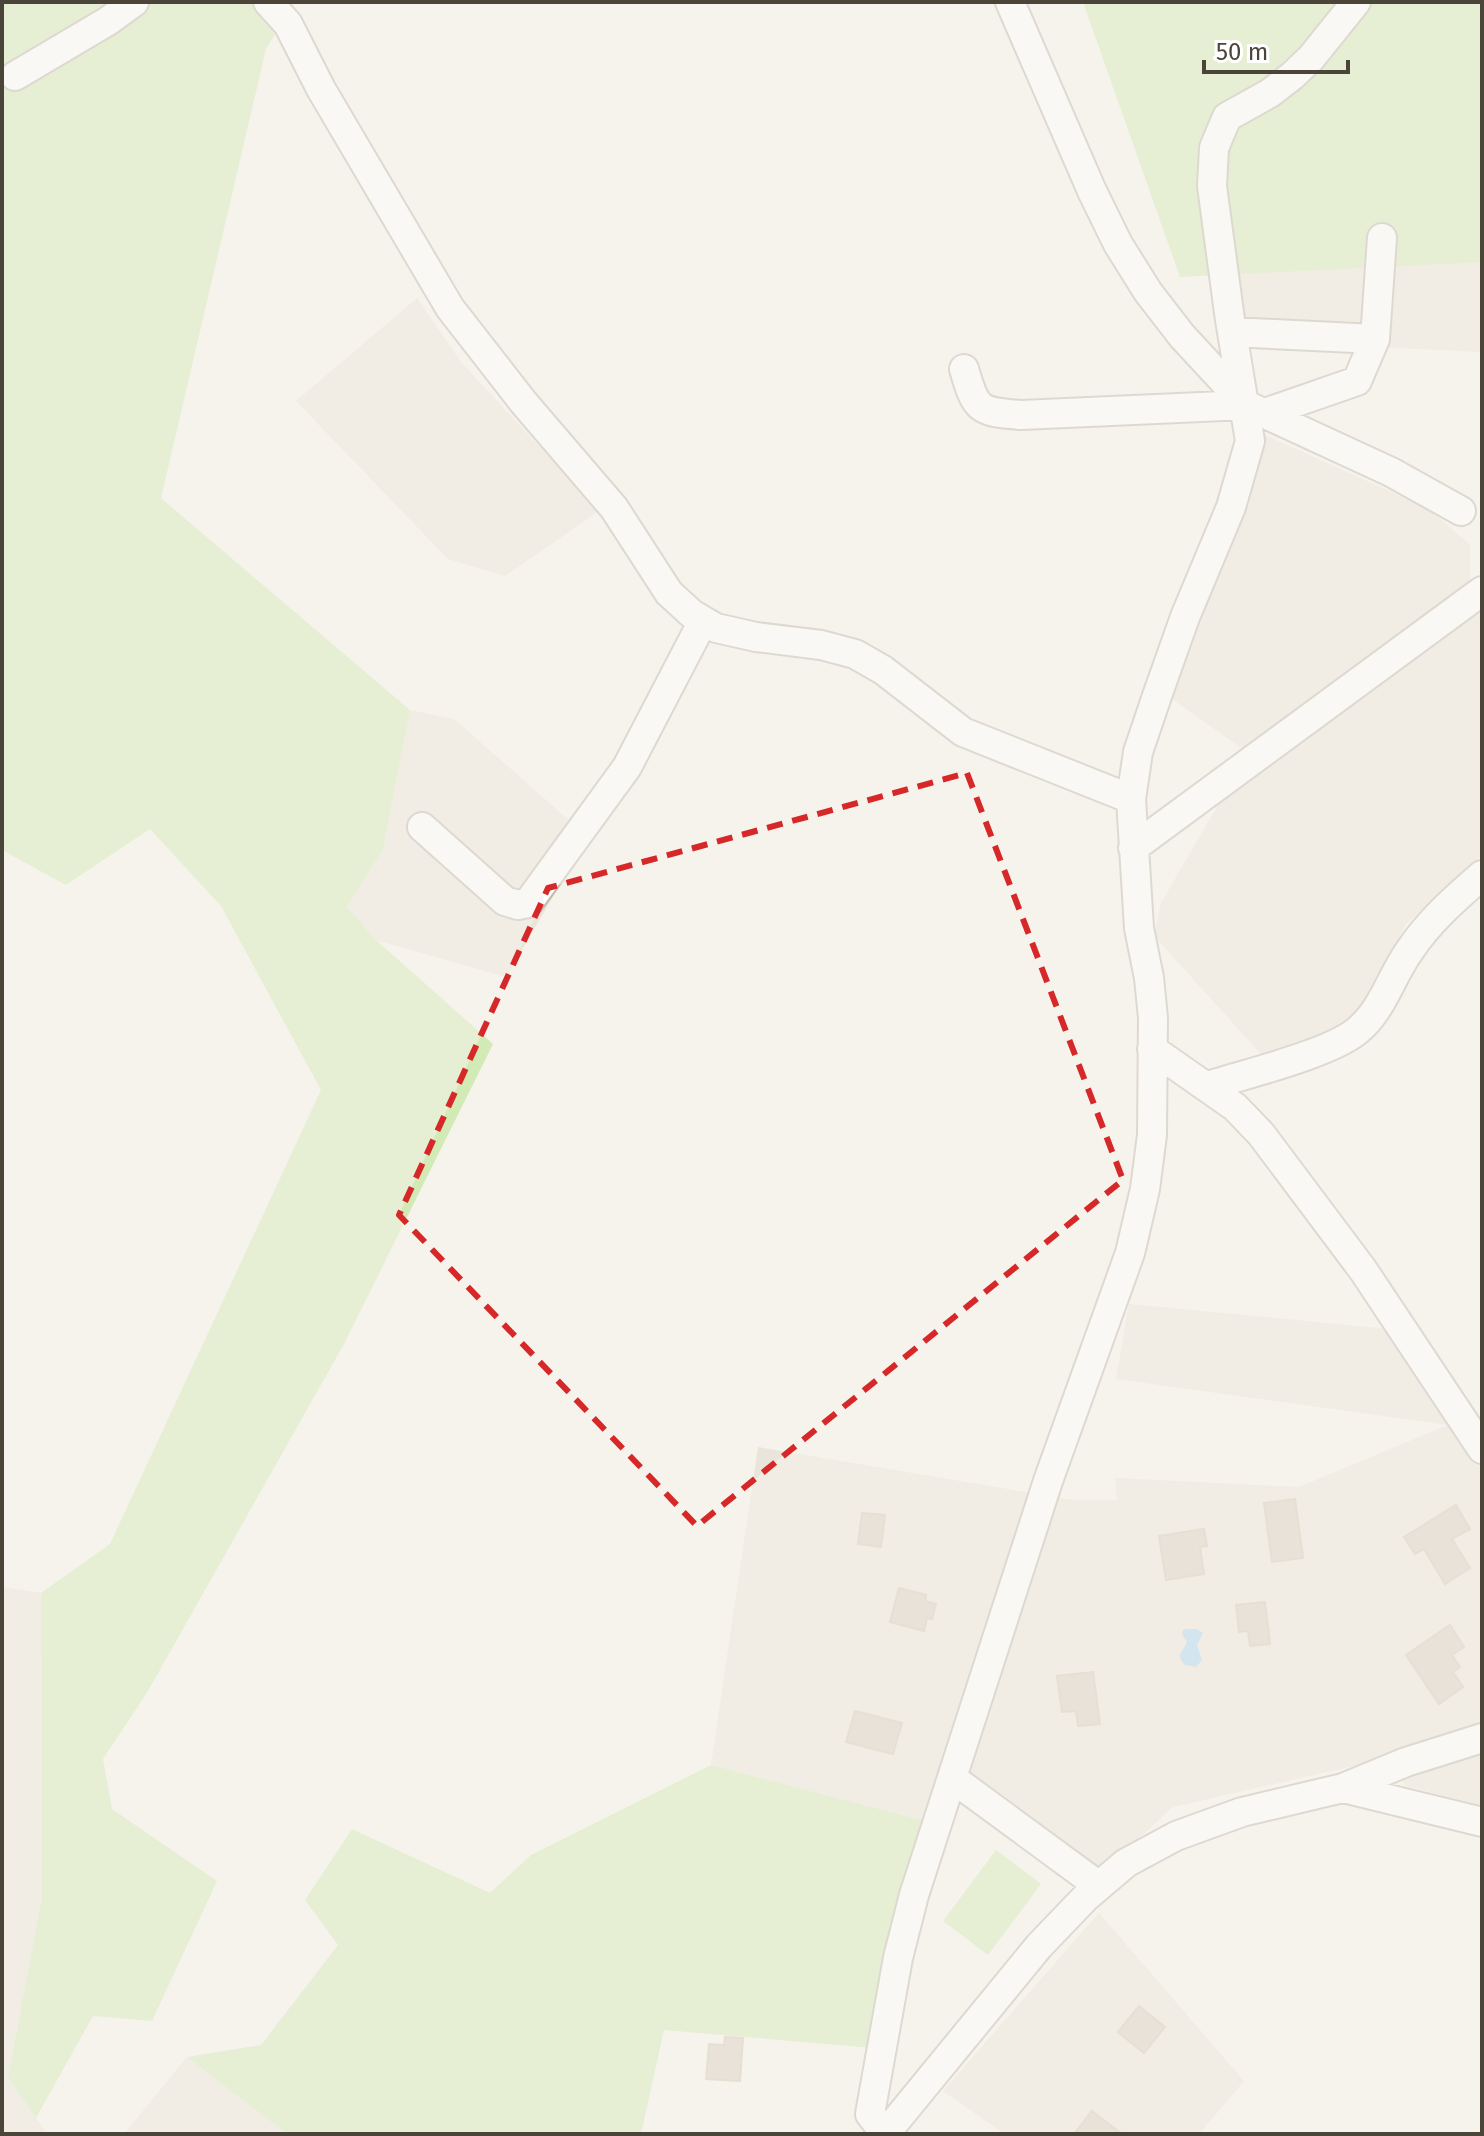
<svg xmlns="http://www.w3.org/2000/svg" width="1484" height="2136" viewBox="0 0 1484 2136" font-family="'Fira Sans',sans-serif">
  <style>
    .residential { fill: #eae5da }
    .green { fill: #d2eab5 }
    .water { fill: #a9d4f2 }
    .building { fill: #d8cfc1; stroke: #d3c7b4; stroke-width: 2 }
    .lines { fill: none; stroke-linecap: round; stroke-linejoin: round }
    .minor-casing { stroke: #c2bbae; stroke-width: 32 }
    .minor { stroke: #fff; stroke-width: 28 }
    .marked { fill: none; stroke: #d62828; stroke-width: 6; stroke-dasharray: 16 10; stroke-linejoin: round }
  </style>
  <rect width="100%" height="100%" fill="#f6f3ec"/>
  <path class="residential" d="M 1482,182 L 1482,352 L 1379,347 L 1385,324 L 1240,319 L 1216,185 Z
    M 417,298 L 461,362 L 599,511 L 505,576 L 448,559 L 296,401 Z
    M 1265,435 L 1429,509 L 1470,545 L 1470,612 L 1482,605 L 1482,855 L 1405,925 L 1377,984 L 1355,1014 L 1326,1036 L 1261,1054 L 1154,936 L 1161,903 L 1228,788 L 1264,764 L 1168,696 Z
    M 410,710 L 454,719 L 588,837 L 506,977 L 376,940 L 347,907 L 383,849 Z
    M 1129,1304 L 1389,1329 L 1482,1469 L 1482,1806 L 1404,1785 L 1393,1753 L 1367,1763 L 1173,1807 L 1101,1873 L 948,1761 L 929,1822 L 711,1765 L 758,1447 L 1073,1500 L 1117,1500 L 1115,1478 L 1299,1487 L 1448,1425 L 1116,1379 Z
    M 2,1587 L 41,1593 L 42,1897 L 8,2077 L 47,2134 L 2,2134 Z
    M 1099,1913 L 1244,2081 L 1199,2134 L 1005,2134 L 943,2091 Z
    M 187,2057 L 287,2134 L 124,2134 Z"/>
  <path class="green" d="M 2,2 L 295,2 L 266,49 L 161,498 L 410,710 L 383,849 L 347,907 L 376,940 L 493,1044 L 344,1344 L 148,1691 L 103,1759 L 112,1809 L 217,1881 L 152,2021 L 93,2016 L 36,2118 L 8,2077 L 42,1897 L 41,1593 L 110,1544 L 321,1090 L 221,906 L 150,829 L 66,885 L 2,850 Z
    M 1083,2 L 1482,2 L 1482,262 L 1180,277 Z
    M 711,1765 L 929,1822 L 873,2048 L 664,2030 L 641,2134 L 287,2134 L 187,2057 L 261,2045 L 338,1945 L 305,1900 L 352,1829 L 490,1893 L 531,1855 Z
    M 996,1850 L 1041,1884 L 988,1955 L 943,1921 Z"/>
  <path class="water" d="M 1187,1629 L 1197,1629 L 1203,1633 L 1197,1645 L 1202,1660 L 1196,1667 L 1185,1665 C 1174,1654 1185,1651 1187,1641 L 1182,1635 L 1183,1630 Z"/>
  <path class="building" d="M 1295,1499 L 1303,1558 L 1272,1562 L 1264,1503 Z
    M 1456,1505 L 1470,1529 L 1452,1539 L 1470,1568 L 1445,1584 L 1424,1549 L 1415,1554 L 1404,1537 Z
    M 862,1513 L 885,1515 L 881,1547 L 858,1544 Z
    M 1204,1529 L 1207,1546 L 1200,1547 L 1204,1574 L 1166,1580 L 1159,1536 Z
    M 899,1588 L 926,1595 L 925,1601 L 936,1604 L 932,1619 L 927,1618 L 924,1631 L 890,1622 Z
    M 1265,1602 L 1270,1644 L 1250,1646 L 1248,1631 L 1239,1632 L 1236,1605 Z
    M 1450,1625 L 1464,1647 L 1452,1655 L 1460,1667 L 1453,1672 L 1463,1687 L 1439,1704 L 1406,1655 Z
    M 1093,1672 L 1100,1724 L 1078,1726 L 1076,1711 L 1062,1712 L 1057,1676 Z
    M 855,1711 L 902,1723 L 893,1754 L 846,1742 Z
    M 1139,2006 L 1165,2027 L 1144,2053 L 1118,2032 Z
    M 725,2037 L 743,2038 L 740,2081 L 706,2079 L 709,2044 L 724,2045 Z
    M 1092,2111 L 1122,2134 L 1074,2134 Z"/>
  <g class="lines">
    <defs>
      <path id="minor" d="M 268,2 L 288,24 L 321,89 L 450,308 L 524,403 L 614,508 L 669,593 L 692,614 L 716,628 L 756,637 L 821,645 L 855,654 L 883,670 L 963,732 L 1131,799
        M 1010,2 L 1092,191 L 1118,244 L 1148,292 L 1182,336 L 1246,405 L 1391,472 L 1461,511
        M 15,76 L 108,21 L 134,2
        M 1232,332 L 1375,339
        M 964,369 C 976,410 978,412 1021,415 L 1246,405
        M 1265,413 L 1357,381 L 1375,339 L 1382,238
        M 422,827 L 505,901 L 518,905 L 528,903 L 627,767 L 703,621
        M 1133,848 L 1482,591
        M 1152,1049 L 1235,1107 L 1261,1134 L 1363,1270 L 1482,1449
        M 1208,1086 C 1245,1074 1329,1054 1357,1031 C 1383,1010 1391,976 1410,950 C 1430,920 1456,898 1482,875
        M 952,1778 L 1099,1886
        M 1343,1788 L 1406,1762 L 1482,1738
        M 885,2133 L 870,2114 L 898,1958 L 914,1895 L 1048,1481 L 1130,1253 L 1145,1189 L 1152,1135 L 1153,1018 L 1149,978 L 1139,928 L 1131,799 L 1138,752 L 1157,696 L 1185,617 L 1231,507 L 1250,441 L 1230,320 L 1212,186 L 1214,148 L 1227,117 L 1270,93 L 1292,76 L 1311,58 L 1356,2
        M 885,2134 L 1039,1946 L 1086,1897 L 1126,1863 L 1176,1836 L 1242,1812 L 1343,1788 L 1482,1822"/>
    </defs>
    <use href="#minor" class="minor-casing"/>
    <use href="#minor" class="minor"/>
  </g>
  <path d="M0 0H1484V2136H0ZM 967,773 L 1123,1180 L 697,1526 L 399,1215 L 548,888 Z" fill="#f6f3ec" fill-opacity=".55" fill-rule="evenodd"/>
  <path class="marked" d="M 967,773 L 1123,1180 L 697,1526 L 399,1215 L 548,888 Z"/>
  <rect width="1484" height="2136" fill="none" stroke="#4b4439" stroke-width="8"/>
  <path d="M1204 60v12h144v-12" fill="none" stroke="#4b4439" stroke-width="4"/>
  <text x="1216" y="60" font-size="24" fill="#4b4439" stroke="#ffffff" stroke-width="6" paint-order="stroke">50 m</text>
</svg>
